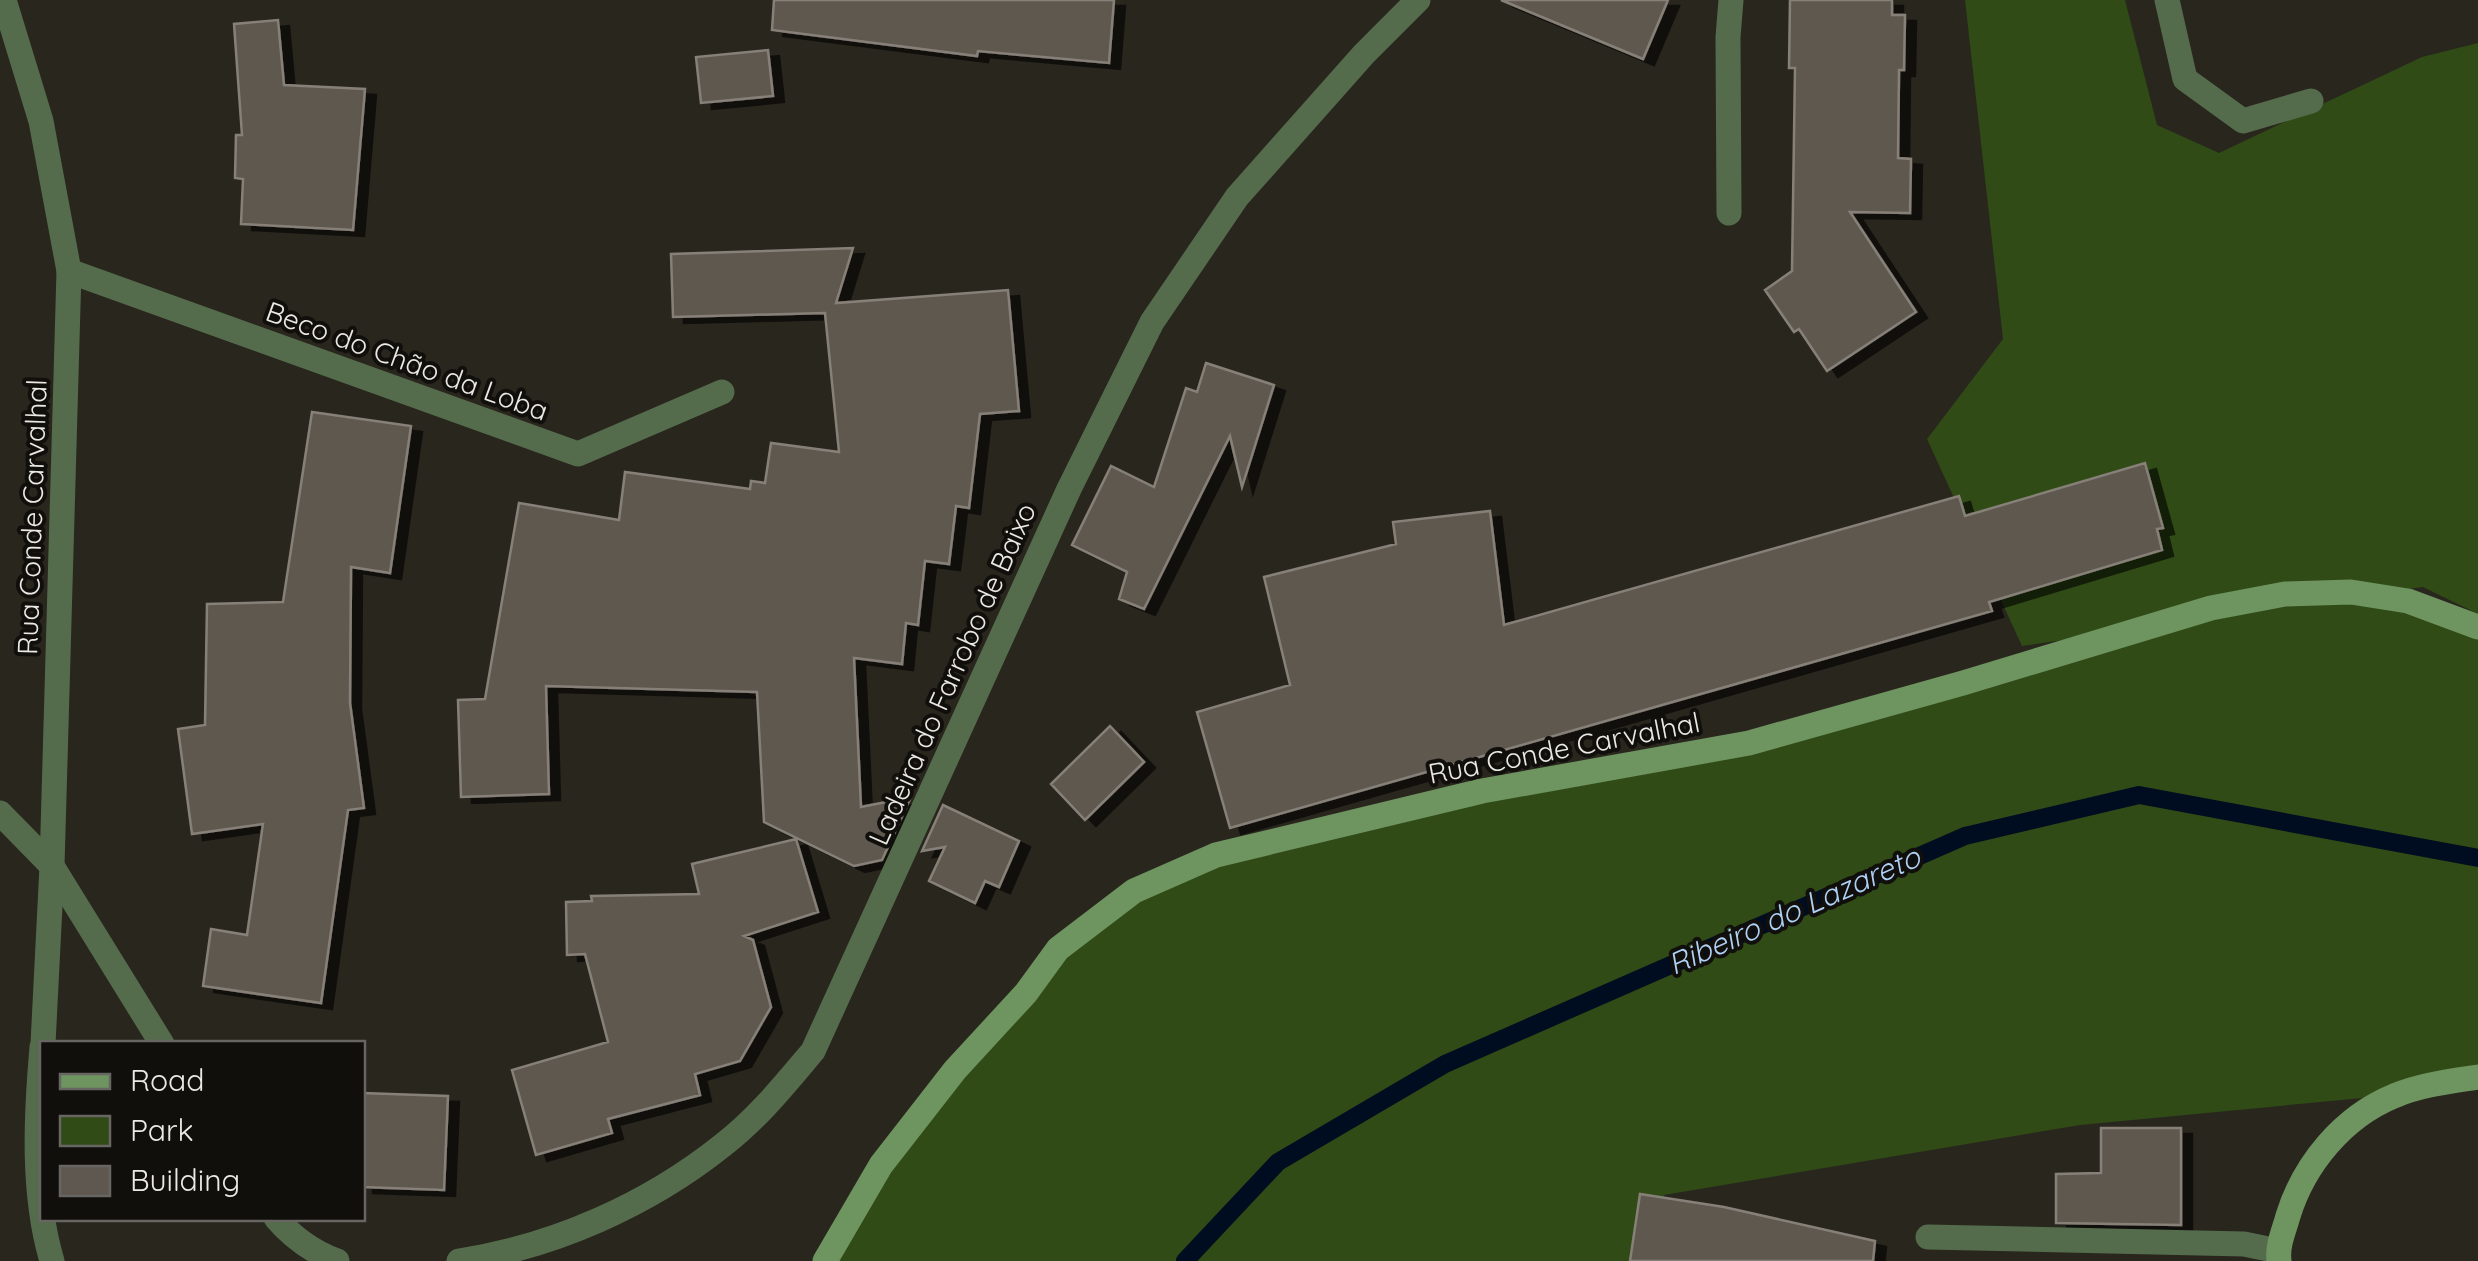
<svg xmlns="http://www.w3.org/2000/svg" width="2478" height="1261" viewBox="0 0 2478 1261" font-family="Quicksand,sans-serif">
  <style>
    .green { fill: #304b16 }
    .lines { fill: none; stroke-linecap: round; stroke-linejoin: round }
    .stream { stroke: #000d21; stroke-width: 18 }
    .building { fill: #5e5850; stroke: #878078; stroke-width: 2.5; filter: url(#shadow) }
    .service { stroke: #556c4c; stroke-width: 25 }
    .minor { stroke: #556c4c; stroke-width: 25 }
    .tertiary { stroke: #556c4c; stroke-width: 25 }
    .secondary { stroke: #6e9460; stroke-width: 25 }
    .labels { text-anchor: middle; stroke-width: 8; stroke-linejoin: round; paint-order: stroke }
    .street-label { font-size: 28px; fill: #eae9e3; stroke: #110f0c }
    .water-label { font-size: 30px; font-style: italic; fill: #afd1f5; stroke: #110f0c }
  </style>
  <defs>
    <filter id="shadow"><feDropShadow dx="11" dy="6" stdDeviation="0" flood-color="#0009"/></filter>
  </defs>
  <rect width="100%" height="100%" fill="#29261e"/>
  <path class="green" d="M 1965,0 L 2125,0 L 2157,125 L 2219,153 L 2422,57 L 2478,43 L 2478,614 L 2423,587 L 2374,594 L 2478,627 L 2478,1077 L 2394,1095 L 2080,1125 L 1664,1195 L 1653,1261 L 814,1261 L 1058,949 L 1216,855 L 1749,743 L 2134,630 L 2022,646 L 1927,439 L 2003,339 Z"/>
  <g class="lines">
    <path class="stream" d="M 1185,1261 L 1278,1162 L 1445,1064 L 1965,836 L 2139,795 L 2478,858"/>
  </g>
  <path class="building" d="M 774,0 L 1114,0 L 1109,63 L 978,51 L 977,56 L 772,30 Z
    M 1501,0 L 1668,0 L 1643,59 Z
    M 1790,0 L 1892,0 L 1892,15 L 1905,15 L 1904,70 L 1899,70 L 1898,158 L 1911,159 L 1910,213 L 1850,212 L 1916,312 L 1827,371 L 1799,329 L 1794,332 L 1765,290 L 1792,271 L 1795,68 L 1789,68 Z
    M 278,20 L 284,85 L 365,89 L 353,230 L 241,224 L 243,179 L 235,178 L 236,135 L 242,135 L 234,24 Z
    M 768,50 L 773,96 L 701,103 L 696,57 Z
    M 853,248 L 836,303 L 1008,290 L 1019,411 L 980,414 L 969,508 L 956,506 L 949,564 L 925,561 L 918,625 L 906,623 L 902,664 L 854,658 L 861,807 L 911,797 L 882,860 L 854,866 L 764,822 L 757,692 L 546,686 L 549,794 L 461,797 L 458,700 L 485,699 L 519,503 L 619,520 L 625,472 L 750,489 L 751,481 L 765,483 L 771,443 L 839,452 L 825,313 L 673,317 L 671,254 Z
    M 1206,363 L 1274,385 L 1242,487 L 1230,436 L 1144,609 L 1119,599 L 1127,572 L 1072,545 L 1111,466 L 1154,487 L 1186,388 L 1197,392 Z
    M 312,412 L 411,426 L 390,573 L 351,567 L 350,703 L 364,808 L 348,810 L 321,1003 L 203,986 L 211,929 L 247,935 L 263,824 L 192,834 L 178,729 L 205,725 L 207,604 L 283,602 Z
    M 2145,463 L 2163,528 L 2157,529 L 2162,550 L 1989,602 L 1992,611 L 1230,828 L 1197,712 L 1290,685 L 1264,577 L 1396,544 L 1393,522 L 1490,511 L 1504,625 L 1959,496 L 1965,516 Z
    M 1110,726 L 1144,762 L 1085,820 L 1051,784 Z
    M 943,805 L 1019,841 L 999,887 L 985,881 L 975,903 L 929,881 L 945,847 L 922,851 Z
    M 796,839 L 818,912 L 744,936 L 753,940 L 771,1007 L 740,1061 L 695,1074 L 700,1095 L 608,1119 L 612,1133 L 536,1155 L 512,1070 L 608,1042 L 585,954 L 567,955 L 566,902 L 592,901 L 591,896 L 699,894 L 692,864 Z
    M 362,1093 L 448,1096 L 444,1190 L 362,1187 Z
    M 2101,1128 L 2181,1128 L 2181,1225 L 2056,1223 L 2056,1174 L 2101,1173 Z
    M 1640,1194 L 1724,1207 L 1875,1241 L 1873,1261 L 1630,1261 Z"/>
  <g class="lines">
    <path class="service" d="M 2167,0 L 2185,79 L 2243,121 L 2311,101
      M 1729,213 L 1728,37 L 1731,0
      M 69,271 L 578,454 L 722,392
      M 1928,1237 L 2244,1244 L 2278,1251"/>
    <path class="minor" d="M 0,813 L 52,866 L 162,1044
      M 276,1218 C 293,1238 313,1252 337,1261
      M 459,1261 C 553,1247 648,1205 723,1145 C 758,1118 785,1084 813,1051 L 1069,489 L 1152,322 L 1237,197 L 1364,54 L 1418,0"/>
    <path class="tertiary" d="M 4,0 L 41,121 L 69,271 L 52,866 L 43,1044
      M 42,1047 C 36,1116 32,1194 52,1261"/>
    <path class="secondary" d="M 825,1261 L 881,1165 L 955,1070 L 1026,993 L 1058,949 L 1134,891 L 1216,855 L 1482,791 L 1749,743 L 1963,683 L 2211,608 L 2285,594 L 2351,592 L 2408,601 L 2478,627
      M 2279,1261 C 2277,1245 2284,1231 2288,1216 C 2304,1164 2343,1117 2394,1096 C 2419,1085 2452,1081 2478,1077"/>
  </g>
  <g class="labels">
    <g class="street-label">
      <text transform="translate(407 361) rotate(20)" y="10">Beco do Chão da Loba</text>
      <text transform="translate(32 517) rotate(-88)" y="10">Rua Conde Carvalhal</text>
      <text transform="translate(952 674) rotate(-66)" y="10">Ladeira do Farrobo de Baixo</text>
      <text transform="translate(1564 748) rotate(-11)" y="10">Rua Conde Carvalhal</text>
    </g>
    <g class="water-label">
      <text transform="translate(1794 911) rotate(-24)" y="10">Ribeiro do Lazareto</text>
    </g>
  </g>
  <rect x="40" y="1041" width="325" height="180" fill="#110f0c" stroke="#686662" stroke-width="2.5"/>
  <rect x="60" y="1074" width="50" height="15" fill="#6e9460" stroke="#686662" stroke-width="2.5"/>
  <text x="130" y="1091" font-size="30" fill="#eae9e3">Road</text>
  <rect x="60" y="1116" width="50" height="30" fill="#304b16" stroke="#686662" stroke-width="2.5"/>
  <text x="130" y="1141" font-size="30" fill="#eae9e3">Park</text>
  <rect x="60" y="1166" width="50" height="30" fill="#5e5850" stroke="#686662" stroke-width="2.5"/>
  <text x="130" y="1191" font-size="30" fill="#eae9e3">Building</text>
</svg>
